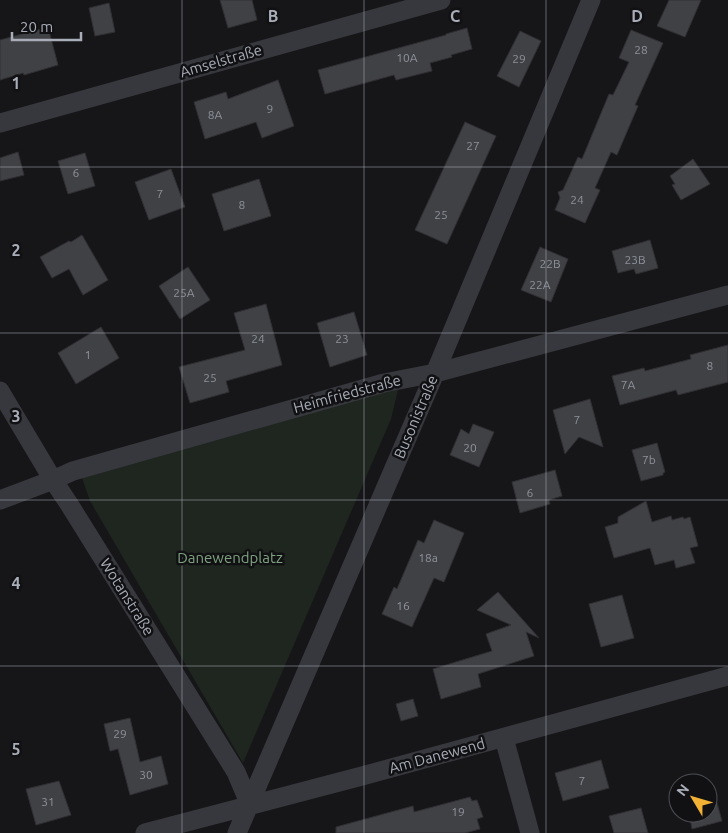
<svg xmlns="http://www.w3.org/2000/svg" width="728" height="833" viewBox="0 0 728 833" font-family="Ubuntu,sans-serif">
  <style>
    .green { fill: #1e261f }
    .building { fill: #404145; stroke: #303034 }
    .lines { fill: none; stroke-linecap: round; stroke-linejoin: round }
    .minor { stroke: #37383d; stroke-width: 19 }
    .grid { fill: none; stroke: #a8adb8; stroke-width: 1; stroke-opacity: 0.55 }
    .labels { text-anchor: middle; stroke-width: 5; stroke-linejoin: round; paint-order: stroke }
    .number-label { font-size: 12px; fill: #8e929b }
    .street-label { font-size: 15px; fill: #a8adb8; stroke: #111113 }
    .park-label { font-size: 15px; fill: #7fa381; stroke: #111113 }
    .grid-label { font-size: 16px; text-anchor: middle; font-weight: bold; fill: #a8adb8; stroke: #111113; stroke-width: 5; stroke-linejoin: round; paint-order: stroke }
  </style>
  <rect width="100%" height="100%" fill="#161618"/>
  <path class="green" d="M 399,386 L 391,419 L 243,763 L 90,501 L 82,478 Z"/>
  <path class="building" d="M 220,0 L 252,0 L 257,20 L 228,28 Z
    M 669,0 L 701,0 L 685,37 L 657,26 Z
    M 109,3 L 115,32 L 95,36 L 89,8 Z
    M 48,27 L 58,65 L 24,75 L 23,73 L 0,80 L 0,40 Z
    M 467,28 L 472,49 L 451,55 L 452,57 L 430,63 L 432,71 L 396,80 L 394,75 L 325,94 L 318,70 L 446,35 L 446,34 Z
    M 631,30 L 663,43 L 635,105 L 638,106 L 617,155 L 611,152 L 595,188 L 600,190 L 585,223 L 555,210 L 560,198 L 558,192 L 563,190 L 578,157 L 582,159 L 609,94 L 613,95 L 629,62 L 619,58 Z
    M 520,31 L 541,41 L 519,87 L 497,76 Z
    M 278,80 L 294,126 L 262,138 L 256,122 L 205,139 L 194,102 L 226,92 L 228,99 Z
    M 465,122 L 496,136 L 447,244 L 415,230 Z
    M 18,152 L 24,175 L 0,181 L 0,158 Z
    M 85,153 L 95,186 L 68,194 L 58,161 Z
    M 693,159 L 710,184 L 681,200 L 672,185 L 675,184 L 670,176 Z
    M 171,169 L 185,207 L 149,220 L 135,182 Z
    M 259,179 L 271,216 L 224,231 L 212,194 Z
    M 82,235 L 108,280 L 83,295 L 69,269 L 52,278 L 40,257 L 69,241 L 71,242 Z
    M 650,240 L 658,268 L 636,274 L 634,269 L 618,273 L 612,251 Z
    M 540,247 L 568,259 L 551,302 L 521,290 Z
    M 188,267 L 210,300 L 180,319 L 159,286 Z
    M 266,304 L 282,365 L 226,381 L 229,392 L 190,403 L 179,367 L 245,350 L 234,313 Z
    M 354,312 L 367,355 L 330,367 L 317,323 Z
    M 101,327 L 119,358 L 76,384 L 58,353 Z
    M 728,345 L 728,382 L 678,395 L 676,390 L 620,405 L 612,376 L 644,368 L 645,371 L 691,359 L 690,355 Z
    M 590,399 L 603,447 L 579,437 L 565,454 L 553,410 Z
    M 473,424 L 494,432 L 479,467 L 450,455 L 461,429 L 469,434 Z
    M 657,443 L 665,472 L 663,473 L 663,475 L 641,481 L 632,450 Z
    M 555,470 L 562,496 L 549,500 L 550,504 L 520,513 L 512,482 Z
    M 646,501 L 652,522 L 671,516 L 672,520 L 683,517 L 684,519 L 690,517 L 698,546 L 690,548 L 695,563 L 676,568 L 674,560 L 655,565 L 650,548 L 614,558 L 605,527 L 618,523 L 618,517 Z
    M 434,520 L 464,533 L 444,582 L 434,578 L 412,627 L 382,614 L 394,587 L 397,589 L 418,540 L 424,543 Z
    M 498,592 L 539,638 L 526,632 L 534,656 L 478,674 L 481,687 L 441,699 L 433,669 L 492,651 L 486,634 L 511,625 L 477,610 Z
    M 622,595 L 634,638 L 601,647 L 589,604 Z
    M 413,699 L 418,716 L 401,721 L 396,704 Z
    M 130,718 L 140,762 L 161,756 L 168,784 L 130,795 L 118,749 L 110,751 L 104,724 Z
    M 601,760 L 609,788 L 563,801 L 555,773 Z
    M 59,781 L 71,815 L 36,825 L 26,789 Z
    M 712,785 L 722,821 L 692,829 L 689,813 L 708,813 L 708,786 Z
    M 470,797 L 472,801 L 477,800 L 483,817 L 477,819 L 480,829 L 465,833 L 336,833 L 336,827 L 413,806 L 414,812 Z
    M 641,808 L 648,833 L 614,833 L 609,816 Z"/>
  <g class="lines">
    <path class="minor" d="M 0,123 L 441,0
      M 0,391 L 53,480 L 69,504 L 236,772 L 250,805
      M 0,500 L 53,480 L 73,471 L 384,383 L 435,373 L 728,295
      M 504,738 L 530,833
      M 145,833 L 362,776 L 728,676
      M 237,833 L 435,373 L 591,0"/>
  </g>
  <path class="grid" d="M 182,0 L 182,833M 364,0 L 364,833M 546,0 L 546,833M 0,167 L 728,167M 0,333 L 728,333M 0,500 L 728,500M 0,666 L 728,666"/>
  <g class="labels">
    <g class="number-label">
      <text x="641" y="54">28</text>
      <text x="407" y="62">10A</text>
      <text x="519" y="63">29</text>
      <text x="270" y="113">9</text>
      <text x="215" y="119">8A</text>
      <text x="473" y="150">27</text>
      <text x="76" y="177">6</text>
      <text x="160" y="198">7</text>
      <text x="577" y="204">24</text>
      <text x="242" y="209">8</text>
      <text x="441" y="219">25</text>
      <text x="635" y="264">23B</text>
      <text x="550" y="268">22B</text>
      <text x="540" y="289">22A</text>
      <text x="184" y="297">25A</text>
      <text x="258" y="343">24</text>
      <text x="342" y="343">23</text>
      <text x="88" y="359">1</text>
      <text x="710" y="370">8</text>
      <text x="210" y="382">25</text>
      <text x="628" y="389">7A</text>
      <text x="577" y="424">7</text>
      <text x="470" y="452">20</text>
      <text x="649" y="464">7b</text>
      <text x="530" y="497">6</text>
      <text x="428" y="562">18a</text>
      <text x="403" y="610">16</text>
      <text x="120" y="738">29</text>
      <text x="146" y="779">30</text>
      <text x="582" y="785">7</text>
      <text x="48" y="806">31</text>
      <text x="458" y="816">19</text>
    </g>
    <g class="street-label">
      <text transform="translate(221 61) rotate(-16)" y="5">Amselstraße</text>
      <text transform="translate(347 394) rotate(-15)" y="5">Heimfriedstraße</text>
      <text transform="translate(416 417) rotate(-67)" y="5">Busonistraße</text>
      <text transform="translate(127 597) rotate(58)" y="5">Wotanstraße</text>
      <text transform="translate(437 756) rotate(-15)" y="5">Am Danewend</text>
    </g>
    <g class="park-label">
      <text x="230" y="563">Danewendplatz</text>
    </g>
  </g>
  <g class="grid-label">
    <text x="273" y="22">B</text>
    <text x="455" y="22">C</text>
    <text x="637" y="22">D</text>
    <text x="16" y="89">1</text>
    <text x="16" y="256">2</text>
    <text x="16" y="422">3</text>
    <text x="16" y="589">4</text>
    <text x="16" y="755">5</text>
  </g>
  <g transform="translate(693 798) rotate(308)"><circle r="24" fill="#111113" stroke="#4d4f55"/>
  <path d="M0-4L9 19L0 12L-9 19Z" fill="#f2b134"/>
  <text y="-8" font-size="14" font-weight="bold" text-anchor="middle" fill="#a8adb8">N</text>
  </g>
  <path d="M12 32v8h69v-8" fill="none" stroke="#a8adb8" stroke-width="2.5"/>
  <text x="20" y="32" font-size="15" fill="#a8adb8" stroke="#111113" stroke-width="4" paint-order="stroke">20 m</text>
</svg>
